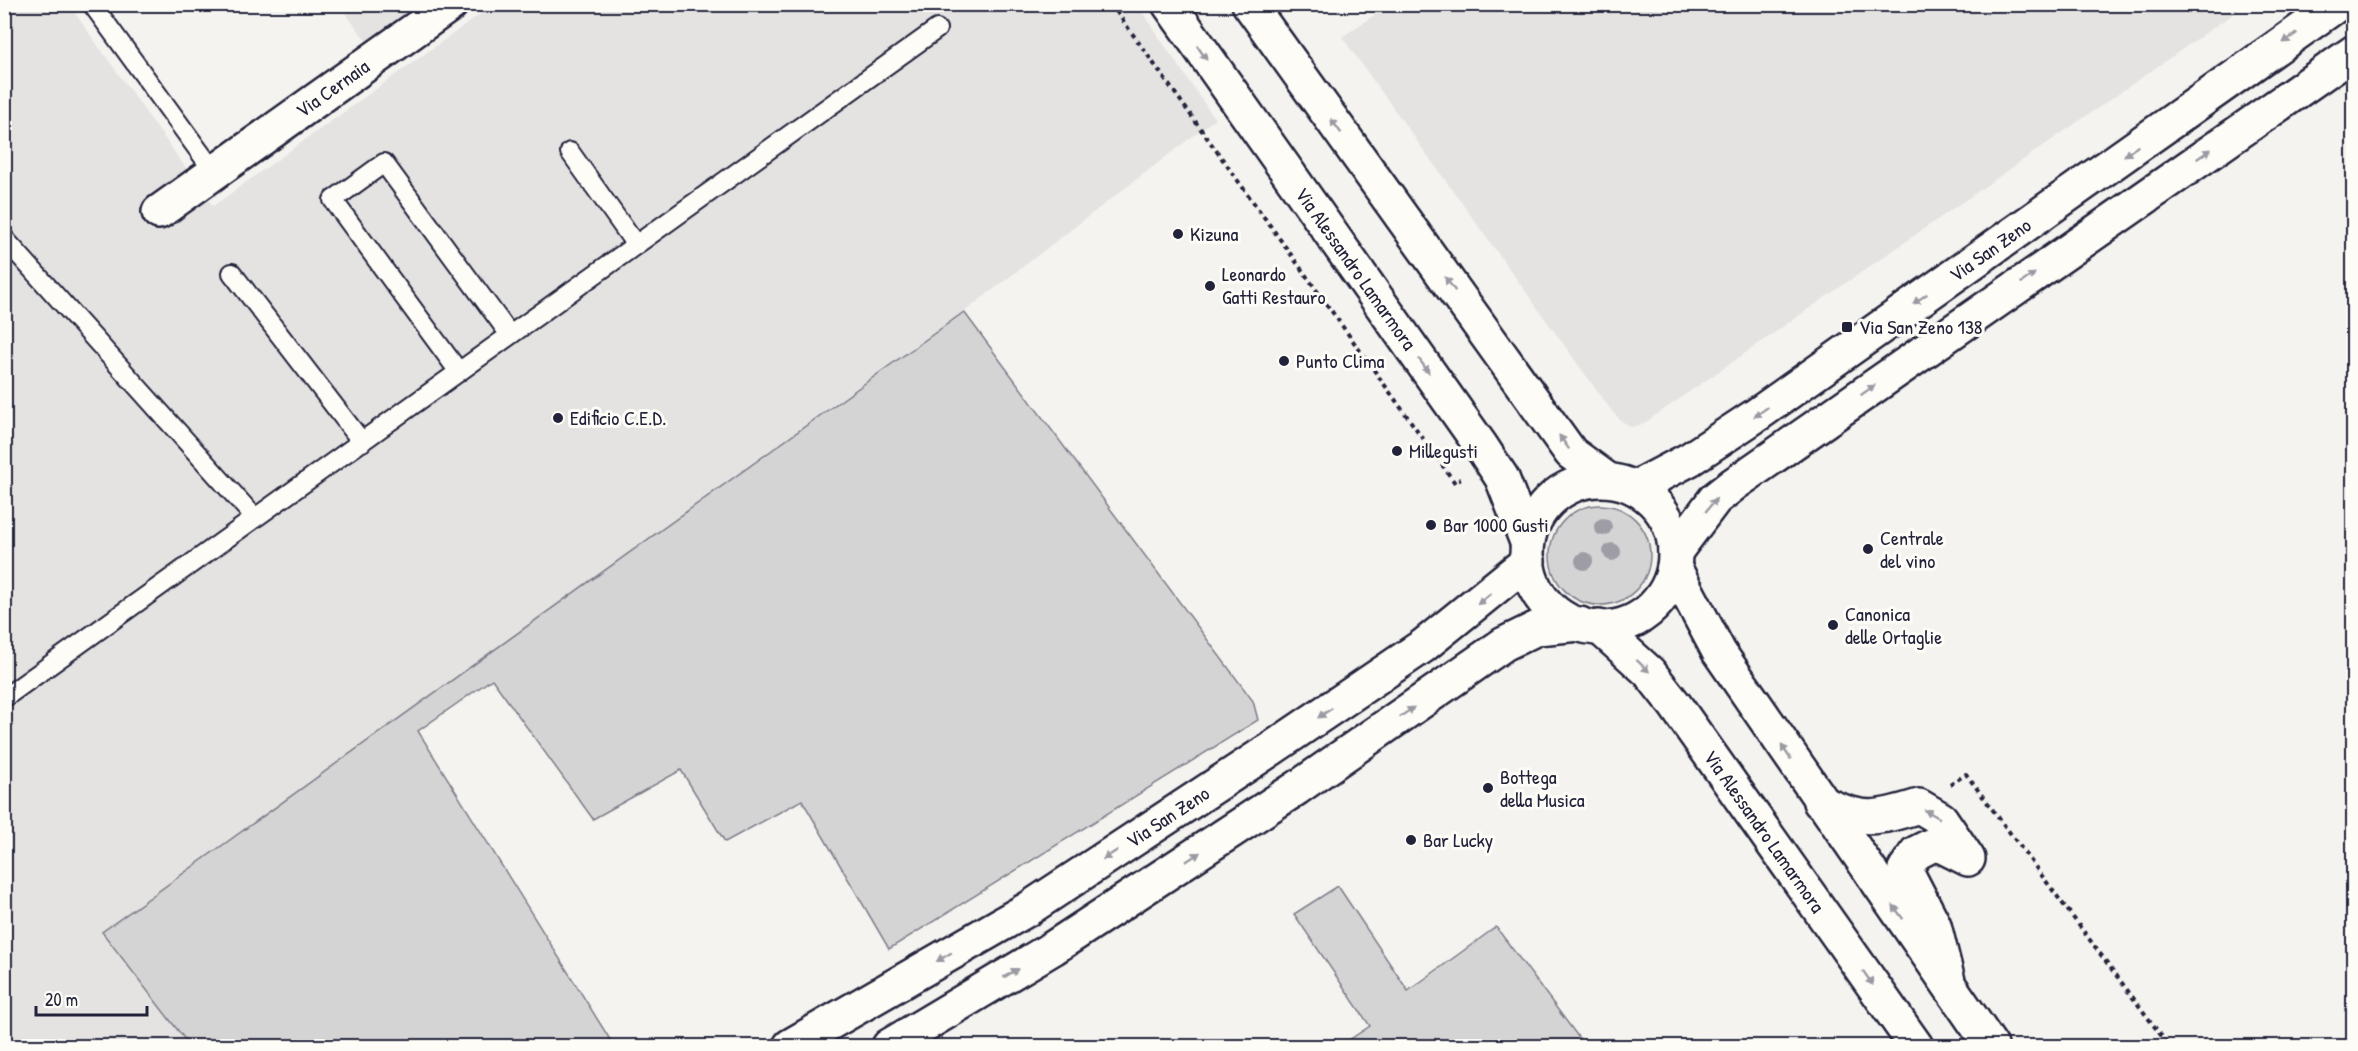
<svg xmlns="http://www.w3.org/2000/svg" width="2358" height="1051" viewBox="0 0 2358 1051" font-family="'Patrick Hand',sans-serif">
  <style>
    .built { fill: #e4e3e2 }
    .green { fill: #d5d4d5; stroke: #7c7b88; stroke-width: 1.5 }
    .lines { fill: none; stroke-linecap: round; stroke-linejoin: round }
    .service-casing { stroke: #22223b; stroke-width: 22 }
    .minor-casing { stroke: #22223b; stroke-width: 38 }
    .tertiary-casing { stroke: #22223b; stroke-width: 38 }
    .secondary-casing { stroke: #22223b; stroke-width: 38 }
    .path { stroke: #22223b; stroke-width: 4; stroke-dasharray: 4.5 4.5; stroke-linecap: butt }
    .service { stroke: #fdfcf7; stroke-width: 18 }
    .minor { stroke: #fdfcf7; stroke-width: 33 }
    .tertiary { stroke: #fdfcf7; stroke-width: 33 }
    .secondary { stroke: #fdfcf7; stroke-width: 33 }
    .tree { fill: #9e9da5 }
    .oneway { fill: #9a9aa2 }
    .poi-dot { fill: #22223b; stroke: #fdfcf7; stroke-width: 2 }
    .labels { text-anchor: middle; stroke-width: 6; stroke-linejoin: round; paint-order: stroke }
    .street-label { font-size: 20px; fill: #22223b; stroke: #fdfcf7 }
    .poi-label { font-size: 20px; fill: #22223b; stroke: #fdfcf7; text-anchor: start }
  </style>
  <rect width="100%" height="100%" fill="#f4f3ef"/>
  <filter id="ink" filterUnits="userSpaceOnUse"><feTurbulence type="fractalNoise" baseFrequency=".0167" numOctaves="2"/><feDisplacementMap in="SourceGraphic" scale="12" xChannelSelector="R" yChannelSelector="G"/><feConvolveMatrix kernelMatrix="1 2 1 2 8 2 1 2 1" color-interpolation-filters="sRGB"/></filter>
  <g filter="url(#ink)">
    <path class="built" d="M 5,5 L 69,5 L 213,206 L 493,5 L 1137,5 L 1215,119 L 964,312 L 102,932 L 190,1046 L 5,1046 Z
      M 339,5 L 431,5 L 371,47 Z
      M 1389,5 L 1389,4 L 2246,5 L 1643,424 L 1631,427 L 1620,420 L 1611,410 L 1342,37 Z"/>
    <path class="green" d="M 964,312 L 1253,701 L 1258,720 L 889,949 L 802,800 L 725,842 L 681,770 L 593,819 L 492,679 L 418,731 L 614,1046 L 190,1046 L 102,932 Z
      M1550 555a50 50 0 1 1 100 0a50 50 0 1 1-100 0Z
      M 1338,886 L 1408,991 L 1496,927 L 1585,1046 L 1340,1046 L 1370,1026 L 1294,914 Z"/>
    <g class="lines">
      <defs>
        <path id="service" d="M 92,4 L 215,173
          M 570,152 L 636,245
          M 4,238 L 255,518
          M 232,273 L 362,442
          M 459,372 L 333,200 L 384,163 L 510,335
          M 4,698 L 937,29"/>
        <g id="minor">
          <path id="s1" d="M 159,212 L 451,4"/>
          <path d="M 1820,802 C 1862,822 1875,820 1919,806 L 1941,819 L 1967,857"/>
          <path d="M 1948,981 L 1934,925 L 1905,869 L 1916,853 L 1936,843 L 1968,859"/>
        </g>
        <g id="tertiary">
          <path id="s2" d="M 1635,488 L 1690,459 L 1758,414 L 2338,4"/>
          <path d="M 1675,552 L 1715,499 L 1734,484 L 2354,52"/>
          <path id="s3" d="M 790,1046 L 1028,909 L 1271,749 L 1423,646 L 1528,561"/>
          <path d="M 889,1046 L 1053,948 L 1297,788 L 1504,644 L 1537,628 L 1580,624"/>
        </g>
        <g id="secondary">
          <path id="s4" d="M 1169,4 L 1481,446 L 1502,478 L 1527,542"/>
          <path d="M 1249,4 L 1571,453 L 1608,480"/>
          <circle cx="1601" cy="554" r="74"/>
          <path d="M 1674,567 L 1719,652 L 1991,1046"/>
          <path id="s5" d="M 1599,627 L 1649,672 L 1675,705 L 1916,1046"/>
        </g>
      </defs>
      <use href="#service" class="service-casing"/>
      <use href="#minor" class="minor-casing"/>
      <use href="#tertiary" class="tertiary-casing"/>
      <use href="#secondary" class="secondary-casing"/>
      <path class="path" d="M 1111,4 L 1455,483 L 1461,479
        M 1950,785 L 1966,774 L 2169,1046"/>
      <use href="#service" class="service"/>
      <use href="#minor" class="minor"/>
      <use href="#tertiary" class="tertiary"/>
      <use href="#secondary" class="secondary"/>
    </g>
    <g class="tree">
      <circle cx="1603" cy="527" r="9"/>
      <circle cx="1612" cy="552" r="9"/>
      <circle cx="1584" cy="561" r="9"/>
    </g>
    <defs><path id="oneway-solid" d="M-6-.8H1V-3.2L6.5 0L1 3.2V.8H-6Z" transform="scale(1.5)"/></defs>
    <g class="oneway">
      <use href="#oneway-solid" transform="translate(2290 38) rotate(145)"/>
      <use href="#oneway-solid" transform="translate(1202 53) rotate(56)"/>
      <use href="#oneway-solid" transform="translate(1336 126) rotate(-126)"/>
      <use href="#oneway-solid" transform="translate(2131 151) rotate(145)"/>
      <use href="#oneway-solid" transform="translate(2204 154) rotate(-35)"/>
      <use href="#oneway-solid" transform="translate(2028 278) rotate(-35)"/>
      <use href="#oneway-solid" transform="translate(1450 284) rotate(-126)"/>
      <use href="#oneway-solid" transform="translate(1920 299) rotate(145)"/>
      <use href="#oneway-solid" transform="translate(1424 366) rotate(55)"/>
      <use href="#oneway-solid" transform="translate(1868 390) rotate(-35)"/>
      <use href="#oneway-solid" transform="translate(1761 412) rotate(145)"/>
      <use href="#oneway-solid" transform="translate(1564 442) rotate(-125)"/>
      <use href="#oneway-solid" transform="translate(1711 505) rotate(-51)"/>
      <use href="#oneway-solid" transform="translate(1484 599) rotate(140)"/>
      <use href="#oneway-solid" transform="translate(1643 666) rotate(43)"/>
      <use href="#oneway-solid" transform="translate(1407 712) rotate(-35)"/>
      <use href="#oneway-solid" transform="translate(1325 713) rotate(146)"/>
      <use href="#oneway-solid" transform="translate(1786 752) rotate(-124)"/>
      <use href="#oneway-solid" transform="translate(1932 814) rotate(-151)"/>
      <use href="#oneway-solid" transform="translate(1110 855) rotate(147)"/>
      <use href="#oneway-solid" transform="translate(1193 857) rotate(-33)"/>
      <use href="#oneway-solid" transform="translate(1898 912) rotate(-126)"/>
      <use href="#oneway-solid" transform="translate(944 957) rotate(150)"/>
      <use href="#oneway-solid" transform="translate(1011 973) rotate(-31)"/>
      <use href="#oneway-solid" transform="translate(1868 978) rotate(55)"/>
    </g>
  </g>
  <g class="poi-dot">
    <circle cx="1178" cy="234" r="6"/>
    <circle cx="1210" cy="286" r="6"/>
    <rect x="1841" y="321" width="12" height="12" rx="3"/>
    <circle cx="1284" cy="361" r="6"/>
    <circle cx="558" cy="418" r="6"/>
    <circle cx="1397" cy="451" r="6"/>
    <circle cx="1431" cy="525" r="6"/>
    <circle cx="1868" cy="549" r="6"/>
    <circle cx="1833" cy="625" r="6"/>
    <circle cx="1488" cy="788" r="6"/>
    <circle cx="1411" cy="840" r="6"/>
  </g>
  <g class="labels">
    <g class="street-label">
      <text dy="7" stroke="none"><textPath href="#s1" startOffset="213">Via Cernaia</textPath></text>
      <text dy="7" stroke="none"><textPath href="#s2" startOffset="428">Via San Zeno</textPath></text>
      <text dy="7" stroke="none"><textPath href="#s4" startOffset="324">Via Alessandro Lamarmora</textPath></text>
      <text dy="7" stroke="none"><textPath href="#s3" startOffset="442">Via San Zeno</textPath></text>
      <text dy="7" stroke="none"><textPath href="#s5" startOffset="264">Via Alessandro Lamarmora</textPath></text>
    </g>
    <g class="poi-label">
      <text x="1190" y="241">Kizuna</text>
      <text x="1222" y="281">Leonardo<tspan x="1222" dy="23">Gatti Restauro</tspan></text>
      <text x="1859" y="334">Via San Zeno 138</text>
      <text x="1296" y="368">Punto Clima</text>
      <text x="570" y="425">Edificio C.E.D.</text>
      <text x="1409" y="458">Millegusti</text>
      <text x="1443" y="532">Bar 1000 Gusti</text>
      <text x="1880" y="545">Centrale<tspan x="1880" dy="23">del vino</tspan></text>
      <text x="1845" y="621">Canonica<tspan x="1845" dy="23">delle Ortaglie</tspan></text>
      <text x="1500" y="784">Bottega<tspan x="1500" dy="23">della Musica</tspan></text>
      <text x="1423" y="847">Bar Lucky</text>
    </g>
  </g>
  <rect width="2358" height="1051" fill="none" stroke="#fdfcf7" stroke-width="24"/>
  <rect x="12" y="12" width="2334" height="1027" fill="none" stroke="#22223b" stroke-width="2" filter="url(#ink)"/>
  <path d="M36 1006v9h111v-9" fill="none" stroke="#22223b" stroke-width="3"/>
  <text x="45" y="1006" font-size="18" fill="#22223b" stroke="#fdfcf7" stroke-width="4.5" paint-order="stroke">20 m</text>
</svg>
